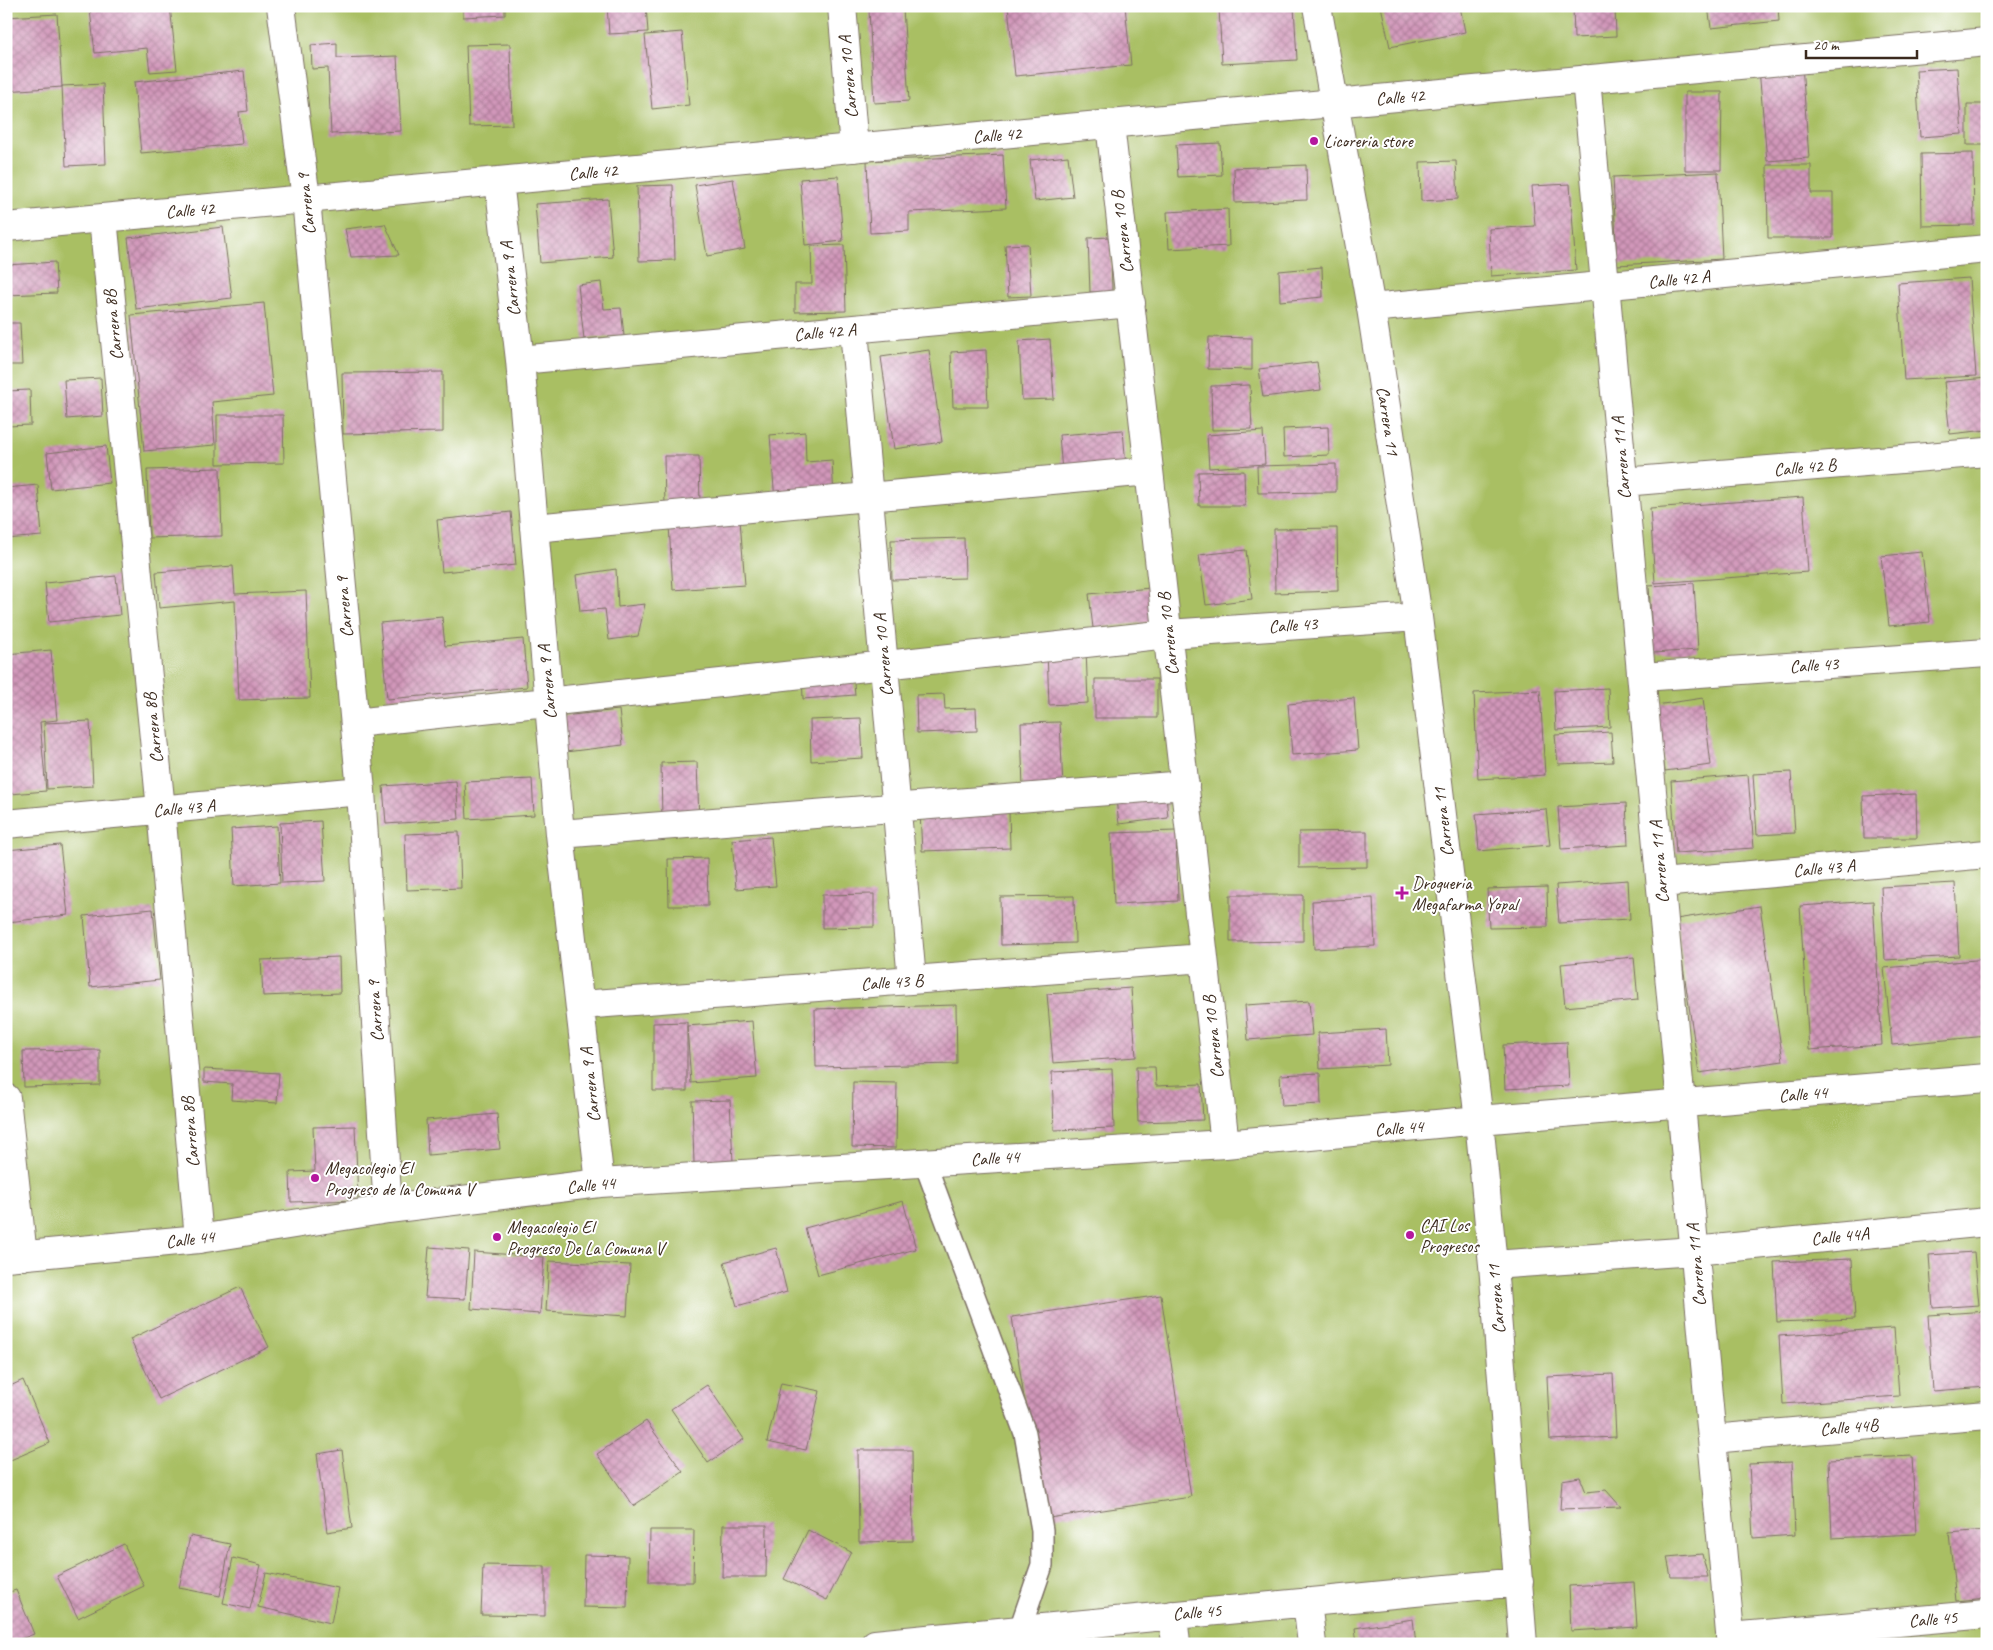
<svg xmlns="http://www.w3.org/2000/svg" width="1993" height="1650" viewBox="0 0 1993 1650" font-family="Caveat,sans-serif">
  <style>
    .green { fill: #a9bf64; stroke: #727441 }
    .building { fill: url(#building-cross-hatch) }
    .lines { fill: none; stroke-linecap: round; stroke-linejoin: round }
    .lane-casing { stroke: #7c7063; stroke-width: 24 }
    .street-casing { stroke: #7c7063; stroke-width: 30 }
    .lane { stroke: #fff; stroke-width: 21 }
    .street { stroke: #fff; stroke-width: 28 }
    .poi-dot { fill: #b5179e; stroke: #fff; stroke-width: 2 }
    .labels { text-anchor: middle; stroke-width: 4; stroke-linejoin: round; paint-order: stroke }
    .street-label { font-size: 18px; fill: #3b2a1e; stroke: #fff }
    .poi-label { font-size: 18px; fill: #3b2a1e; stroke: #fff; text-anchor: start }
  </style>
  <defs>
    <pattern id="building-cross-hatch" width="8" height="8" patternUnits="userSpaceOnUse" patternTransform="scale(1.25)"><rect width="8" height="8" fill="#d197ba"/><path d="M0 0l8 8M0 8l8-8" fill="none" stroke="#ab7b97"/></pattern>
  </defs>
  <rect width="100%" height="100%" fill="#fff"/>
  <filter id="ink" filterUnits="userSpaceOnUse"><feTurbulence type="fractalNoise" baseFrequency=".02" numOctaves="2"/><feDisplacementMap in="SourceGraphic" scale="10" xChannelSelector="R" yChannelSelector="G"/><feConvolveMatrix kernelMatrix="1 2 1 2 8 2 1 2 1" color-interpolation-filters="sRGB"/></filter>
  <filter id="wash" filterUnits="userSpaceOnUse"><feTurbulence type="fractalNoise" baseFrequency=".0096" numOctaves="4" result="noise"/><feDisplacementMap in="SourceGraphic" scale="20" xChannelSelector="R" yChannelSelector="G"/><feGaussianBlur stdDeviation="1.12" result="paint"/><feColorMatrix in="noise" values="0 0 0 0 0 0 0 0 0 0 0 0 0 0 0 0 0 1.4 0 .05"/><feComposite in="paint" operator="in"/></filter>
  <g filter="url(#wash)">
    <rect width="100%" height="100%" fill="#f5f1e2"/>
    <path class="green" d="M 6,6 L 1987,6 L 1987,1644 L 6,1644 Z"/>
    <g id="blocks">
      <path class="building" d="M 124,6 L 170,6 L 177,70 L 150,72 L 147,48 L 95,53 L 90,10 Z
        M 463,6 L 505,6 L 505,15 L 463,17 Z
        M 607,6 L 646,6 L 648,32 L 609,34 Z
        M 1008,6 L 1125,6 L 1131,65 L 1015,76 Z
        M 1246,6 L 1294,6 L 1297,60 L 1222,64 L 1219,8 Z
        M 1381,6 L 1460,6 L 1465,32 L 1390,47 Z
        M 1573,6 L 1615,6 L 1616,36 L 1574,38 Z
        M 1708,6 L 1778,6 L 1779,21 L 1711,28 Z
        M 903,8 L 909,101 L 874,103 L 869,10 Z
        M 57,14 L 62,87 L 6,91 L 6,17 Z
        M 682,32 L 689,105 L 652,109 L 645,35 Z
        M 337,43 L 337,58 L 397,56 L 401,131 L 331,134 L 328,68 L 312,69 L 311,45 Z
        M 510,44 L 512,125 L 469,126 L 466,45 Z
        M 1802,65 L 1809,158 L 1767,161 L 1759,69 Z
        M 1957,68 L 1962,134 L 1920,137 L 1916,70 Z
        M 244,71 L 248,111 L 239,112 L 242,144 L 141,153 L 134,82 Z
        M 103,84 L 106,164 L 66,166 L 62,86 Z
        M 1685,92 L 1722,92 L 1721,170 L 1685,170 Z
        M 1967,104 L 1987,104 L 1987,145 L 1967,145 Z
        M 1220,143 L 1222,175 L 1178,177 L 1176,145 Z
        M 1973,153 L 1974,225 L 1922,226 L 1921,154 Z
        M 1003,155 L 1006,208 L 909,212 L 909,231 L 870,233 L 867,161 Z
        M 1068,156 L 1073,197 L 1035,201 L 1030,160 Z
        M 1456,161 L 1458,199 L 1421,201 L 1420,162 Z
        M 1306,165 L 1307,200 L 1235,203 L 1234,168 Z
        M 1767,165 L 1811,165 L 1811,193 L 1833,193 L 1833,238 L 1768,238 Z
        M 1718,172 L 1722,259 L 1617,265 L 1613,177 Z
        M 838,176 L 843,241 L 805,245 L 800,179 Z
        M 733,179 L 745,249 L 707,256 L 695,185 Z
        M 1570,184 L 1576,270 L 1491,276 L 1489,229 L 1535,226 L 1532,186 Z
        M 673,185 L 675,260 L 639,261 L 637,186 Z
        M 608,199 L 613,257 L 540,263 L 535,204 Z
        M 1228,209 L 1229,246 L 1169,249 L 1167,212 Z
        M 385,224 L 399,255 L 351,257 L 345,229 Z
        M 223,227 L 232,298 L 136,309 L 128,238 Z
        M 1111,237 L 1112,292 L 1090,292 L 1088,238 Z
        M 1028,244 L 1031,296 L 1008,297 L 1005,245 Z
        M 844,245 L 846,311 L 795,312 L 795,284 L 812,284 L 811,246 Z
        M 55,262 L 57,293 L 6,295 L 6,265 Z
        M 1322,267 L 1323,297 L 1280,301 L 1279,271 Z
        M 1969,278 L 1976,376 L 1904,380 L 1898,283 Z
        M 601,282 L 604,309 L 621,308 L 624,336 L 584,339 L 578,285 Z
        M 264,303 L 273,396 L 212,402 L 215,445 L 144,451 L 131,315 Z
        M 6,323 L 20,323 L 22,365 L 6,365 Z
        M 1209,337 L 1252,338 L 1252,370 L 1208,369 Z
        M 1050,339 L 1054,399 L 1022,400 L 1019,341 Z
        M 929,350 L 942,442 L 894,449 L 881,357 Z
        M 986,350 L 988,407 L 953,407 L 951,352 Z
        M 1317,362 L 1321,390 L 1263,397 L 1259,369 Z
        M 443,372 L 443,432 L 343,434 L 342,373 Z
        M 101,378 L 103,416 L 67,419 L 64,380 Z
        M 1987,378 L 1987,430 L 1950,434 L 1944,382 Z
        M 1250,385 L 1252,429 L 1212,430 L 1211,386 Z
        M 30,390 L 31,425 L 6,426 L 6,391 Z
        M 217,415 L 283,415 L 284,463 L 217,464 Z
        M 1328,427 L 1329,455 L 1284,457 L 1283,429 Z
        M 1123,430 L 1126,467 L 1062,472 L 1059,435 Z
        M 1263,431 L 1265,464 L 1209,468 L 1207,435 Z
        M 805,432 L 806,462 L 832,460 L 834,498 L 775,502 L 770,435 Z
        M 106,446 L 110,483 L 51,489 L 47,453 Z
        M 664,456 L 699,456 L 700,506 L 665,507 Z
        M 1336,464 L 1336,492 L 1258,493 L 1257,466 Z
        M 220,468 L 222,536 L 149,538 L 147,470 Z
        M 1244,471 L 1245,506 L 1199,506 L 1198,472 Z
        M 38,485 L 42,536 L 6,539 L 6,488 Z
        M 1803,497 L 1808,572 L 1655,583 L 1650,508 Z
        M 511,512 L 516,565 L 442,572 L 437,520 Z
        M 740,520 L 745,585 L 673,590 L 669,525 Z
        M 1337,528 L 1338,591 L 1275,593 L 1274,529 Z
        M 964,538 L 965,578 L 892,580 L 891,540 Z
        M 1246,550 L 1252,599 L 1206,605 L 1199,555 Z
        M 1922,552 L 1930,622 L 1889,626 L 1881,556 Z
        M 233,566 L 235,594 L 306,591 L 310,698 L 239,700 L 235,601 L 159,608 L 156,572 Z
        M 616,569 L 618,607 L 645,604 L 638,636 L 609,640 L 605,609 L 580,611 L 576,575 Z
        M 116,576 L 120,615 L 49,622 L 45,583 Z
        M 1694,583 L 1698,650 L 1653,653 L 1649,586 Z
        M 1150,588 L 1153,622 L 1093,628 L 1089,594 Z
        M 442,617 L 445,646 L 523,639 L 527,687 L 387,699 L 380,623 Z
        M 1086,649 L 1088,703 L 1049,705 L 1047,651 Z
        M 51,650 L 57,720 L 40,722 L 46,791 L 11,794 L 6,745 L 6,654 Z
        M 853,671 L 855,695 L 803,699 L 802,674 Z
        M 1095,679 L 1157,679 L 1157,718 L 1095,718 Z
        M 1608,688 L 1610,727 L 1556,730 L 1554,691 Z
        M 1540,690 L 1545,775 L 1478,779 L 1474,693 Z
        M 944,694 L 945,709 L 976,708 L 977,731 L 917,733 L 916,695 Z
        M 1354,698 L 1358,750 L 1292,755 L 1288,704 Z
        M 1703,698 L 1711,765 L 1665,771 L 1656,705 Z
        M 619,710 L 623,745 L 557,753 L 553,717 Z
        M 861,718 L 863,758 L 811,761 L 810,720 Z
        M 90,721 L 93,786 L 47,789 L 44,723 Z
        M 1060,722 L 1063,788 L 1023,790 L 1021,723 Z
        M 1611,732 L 1613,762 L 1558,764 L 1555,735 Z
        M 697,762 L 699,821 L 662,821 L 661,763 Z
        M 1791,772 L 1795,833 L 1757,835 L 1753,774 Z
        M 1748,775 L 1754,848 L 1676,853 L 1671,781 Z
        M 532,779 L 534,815 L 467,819 L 465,782 Z
        M 456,781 L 459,819 L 386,824 L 383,786 Z
        M 1166,794 L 1168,818 L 1119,824 L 1116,800 Z
        M 1916,794 L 1917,838 L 1864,838 L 1863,796 Z
        M 1626,803 L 1628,845 L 1561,849 L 1558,807 Z
        M 1546,809 L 1550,845 L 1479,851 L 1476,814 Z
        M 1009,811 L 1010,848 L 922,851 L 920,813 Z
        M 321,821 L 325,881 L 282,883 L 280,823 Z
        M 277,826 L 280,883 L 234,886 L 231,829 Z
        M 1176,831 L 1178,901 L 1114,904 L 1111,833 Z
        M 1367,831 L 1367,867 L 1299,868 L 1299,832 Z
        M 459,832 L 461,888 L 407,890 L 405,834 Z
        M 771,837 L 776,886 L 736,889 L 732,840 Z
        M 60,845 L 68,915 L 8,922 L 6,903 L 6,850 Z
        M 707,858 L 708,906 L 669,906 L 668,859 Z
        M 1628,880 L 1630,919 L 1559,923 L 1556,885 Z
        M 1955,883 L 1959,956 L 1885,960 L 1881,887 Z
        M 1547,887 L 1548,927 L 1489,928 L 1487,889 Z
        M 874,894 L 874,927 L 822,928 L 822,895 Z
        M 1230,895 L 1303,895 L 1303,941 L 1230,942 Z
        M 1074,896 L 1075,943 L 1001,945 L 1000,897 Z
        M 1373,898 L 1375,946 L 1314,949 L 1312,901 Z
        M 1873,901 L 1882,1045 L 1809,1050 L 1800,906 Z
        M 1760,906 L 1783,1061 L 1699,1073 L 1676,919 Z
        M 153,909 L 160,980 L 90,987 L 84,916 Z
        M 339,957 L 340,993 L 263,996 L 261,960 Z
        M 1634,957 L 1638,1000 L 1565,1007 L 1561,964 Z
        M 1987,959 L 1987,1036 L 1892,1045 L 1884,968 Z
        M 1131,988 L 1136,1057 L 1053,1063 L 1047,994 Z
        M 1309,1001 L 1312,1035 L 1248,1040 L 1245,1005 Z
        M 956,1005 L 957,1064 L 816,1067 L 815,1009 Z
        M 752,1021 L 757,1078 L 691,1083 L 687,1026 Z
        M 687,1022 L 687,1091 L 653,1091 L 653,1023 Z
        M 1386,1029 L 1388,1065 L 1320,1069 L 1318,1033 Z
        M 1567,1042 L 1569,1086 L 1505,1089 L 1503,1045 Z
        M 100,1050 L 100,1085 L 24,1087 L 23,1051 Z
        M 1136,1067 L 1155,1067 L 1156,1086 L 1201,1084 L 1203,1120 L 1138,1122 Z
        M 204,1069 L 279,1073 L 277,1103 L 231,1100 L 232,1084 L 204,1082 Z
        M 1112,1069 L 1114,1128 L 1054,1130 L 1052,1072 Z
        M 1320,1073 L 1321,1104 L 1282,1106 L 1280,1075 Z
        M 853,1082 L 897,1083 L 896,1148 L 852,1147 Z
        M 730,1100 L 733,1162 L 694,1164 L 692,1101 Z
        M 497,1114 L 500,1149 L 428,1155 L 426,1120 Z
        M 355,1126 L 358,1200 L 291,1202 L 290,1172 L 315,1171 L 313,1127 Z
        M 903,1201 L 916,1249 L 818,1275 L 805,1228 Z
        M 429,1247 L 469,1250 L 465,1299 L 425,1297 Z
        M 776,1248 L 787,1292 L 737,1306 L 724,1262 Z
        M 474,1252 L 544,1257 L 540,1314 L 471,1309 Z
        M 1974,1252 L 1979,1305 L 1933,1308 L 1929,1255 Z
        M 1852,1259 L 1855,1319 L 1777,1322 L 1774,1262 Z
        M 549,1261 L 630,1265 L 627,1316 L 546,1311 Z
        M 240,1287 L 269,1347 L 159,1399 L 130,1339 Z
        M 1161,1295 L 1191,1497 L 1042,1519 L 1012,1317 Z
        M 1987,1311 L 1987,1387 L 1933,1391 L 1928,1315 Z
        M 1894,1328 L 1899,1396 L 1783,1404 L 1779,1336 Z
        M 1613,1374 L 1616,1437 L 1550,1440 L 1547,1377 Z
        M 23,1380 L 50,1443 L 6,1462 L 6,1388 Z
        M 781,1383 L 820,1391 L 806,1450 L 767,1442 Z
        M 707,1385 L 744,1439 L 708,1463 L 671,1409 Z
        M 646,1421 L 683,1472 L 633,1506 L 597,1454 Z
        M 342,1450 L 352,1528 L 327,1532 L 317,1454 Z
        M 858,1450 L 912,1450 L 913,1541 L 859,1542 Z
        M 1982,1454 L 1987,1454 L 1987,1513 L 1984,1513 Z
        M 1912,1456 L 1916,1534 L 1832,1538 L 1829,1460 Z
        M 1792,1462 L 1795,1535 L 1753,1538 L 1749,1464 Z
        M 1580,1477 L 1586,1492 L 1606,1490 L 1621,1507 L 1560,1509 L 1562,1480 Z
        M 723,1525 L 767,1525 L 766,1577 L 722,1577 Z
        M 650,1530 L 694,1530 L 693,1582 L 649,1582 Z
        M 808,1530 L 851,1552 L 827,1600 L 784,1579 Z
        M 1987,1530 L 1987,1598 L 1956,1601 L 1949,1533 Z
        M 190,1536 L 230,1544 L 220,1596 L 179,1588 Z
        M 124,1544 L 144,1586 L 78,1618 L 57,1576 Z
        M 1702,1554 L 1708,1577 L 1671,1577 L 1667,1557 Z
        M 584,1555 L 628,1556 L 627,1608 L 583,1607 Z
        M 233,1558 L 261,1565 L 250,1609 L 223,1603 Z
        M 483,1565 L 545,1566 L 545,1616 L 481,1615 Z
        M 266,1573 L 338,1588 L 331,1623 L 258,1607 Z
        M 1634,1582 L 1637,1627 L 1571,1631 L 1569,1586 Z
        M 16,1590 L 34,1634 L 8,1644 L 6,1639 L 6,1593 Z
        M 1413,1619 L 1416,1644 L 1357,1644 L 1355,1628 Z
        M 1244,1637 L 1245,1644 L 1200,1644 L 1199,1641 Z"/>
    </g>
  </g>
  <g filter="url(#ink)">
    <use href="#blocks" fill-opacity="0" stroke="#7c7063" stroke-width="1"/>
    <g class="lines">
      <defs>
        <path id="lane" d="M 925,1163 L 1025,1433 L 1042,1530 L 1042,1565 L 1020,1629"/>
        <path id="street" d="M 281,6 L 306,199 L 361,791 L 388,1209
          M 842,6 L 854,148
          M 1317,6 L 1371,308 L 1418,617 L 1479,1120 L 1493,1265 L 1523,1644
          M 1586,79 L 1731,1644
          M 1110,124 L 1225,1144
          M 499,181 L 520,360 L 560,834 L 600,1183
          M 103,218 L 161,810 L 199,1239
          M 6,227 L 1987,42
          M 1371,308 L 1987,249
          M 854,330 L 912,980
          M 520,360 L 1131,303
          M 1623,482 L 1987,452
          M 534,528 L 1149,471
          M 1642,677 L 1987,653
          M 355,723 L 1168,634 L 1418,617
          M 6,824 L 361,791
          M 560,834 L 1185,785
          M 1661,883 L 1987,854
          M 581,1005 L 1204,958
          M 6,1098 L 23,1256
          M 6,1257 L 199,1239 L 388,1209 L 600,1183 L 1225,1144 L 1479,1120 L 1987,1078
          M 1493,1265 L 1694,1251 L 1987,1222
          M 1712,1439 L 1987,1415
          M 1307,1602 L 1312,1644
          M 1173,1615 L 1176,1644
          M 1730,1637 L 1987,1614
          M 875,1644 L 1519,1582"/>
      </defs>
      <use href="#lane" class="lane-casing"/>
      <use href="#street" class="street-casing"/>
      <use href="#lane" class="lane"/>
      <use href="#street" class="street"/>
    </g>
  </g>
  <g class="poi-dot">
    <circle cx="1314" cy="141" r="5"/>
    <path d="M1399.5 885.5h5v5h5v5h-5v5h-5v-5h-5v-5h5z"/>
    <circle cx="315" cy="1178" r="5"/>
    <circle cx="1410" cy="1235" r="5"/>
    <circle cx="497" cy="1237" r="5"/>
  </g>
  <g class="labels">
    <g class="street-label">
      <text transform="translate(848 77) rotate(-95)" y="6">Carrera 10 A</text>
      <text transform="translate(1400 97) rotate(-5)" y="6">Calle 42</text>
      <text transform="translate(997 135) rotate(-5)" y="6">Calle 42</text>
      <text transform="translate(593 172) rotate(-5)" y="6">Calle 42</text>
      <text transform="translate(306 204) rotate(-96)" y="6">Carrera 9</text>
      <text transform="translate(190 210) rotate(-5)" y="6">Calle 42</text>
      <text transform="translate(1122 232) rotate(-97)" y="6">Carrera 10 B</text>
      <text transform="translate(510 279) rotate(-96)" y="6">Carrera 9 A</text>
      <text transform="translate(1679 279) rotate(-6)" y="6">Calle 42 A</text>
      <text transform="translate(113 325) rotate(-96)" y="6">Carrera 8B</text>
      <text transform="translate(825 332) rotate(-5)" y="6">Calle 42 A</text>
      <text transform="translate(1388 421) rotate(81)" y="6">Carrera 11</text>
      <text transform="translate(1621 458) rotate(-95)" y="6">Carrera 11 A</text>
      <text transform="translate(1805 467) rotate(-5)" y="6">Calle 42 B</text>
      <text transform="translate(344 607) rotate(-95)" y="6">Carrera 9</text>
      <text transform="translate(1293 625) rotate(-4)" y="6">Calle 43</text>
      <text transform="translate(1168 634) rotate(-96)" y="6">Carrera 10 B</text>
      <text transform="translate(883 655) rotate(-95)" y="6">Carrera 10 A</text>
      <text transform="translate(1814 665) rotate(-4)" y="6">Calle 43</text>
      <text transform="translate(547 682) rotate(-95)" y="6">Carrera 9 A</text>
      <text transform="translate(153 728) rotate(-96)" y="6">Carrera 8B</text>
      <text transform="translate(184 808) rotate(-5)" y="6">Calle 43 A</text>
      <text transform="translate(1443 822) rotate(-97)" y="6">Carrera 11</text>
      <text transform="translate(1659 862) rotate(-95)" y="6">Carrera 11 A</text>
      <text transform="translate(1824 868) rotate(-5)" y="6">Calle 43 A</text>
      <text transform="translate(892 982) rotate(-4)" y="6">Calle 43 B</text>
      <text transform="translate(375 1011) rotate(-94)" y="6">Carrera 9</text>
      <text transform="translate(1213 1037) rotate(-96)" y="6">Carrera 10 B</text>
      <text transform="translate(590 1085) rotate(-96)" y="6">Carrera 9 A</text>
      <text transform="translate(1803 1094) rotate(-5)" y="6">Calle 44</text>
      <text transform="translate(1399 1128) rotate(-5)" y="6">Calle 44</text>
      <text transform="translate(190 1132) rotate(-95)" y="6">Carrera 8B</text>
      <text transform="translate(995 1158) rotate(-4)" y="6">Calle 44</text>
      <text transform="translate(591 1185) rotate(-6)" y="6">Calle 44</text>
      <text transform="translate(1840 1236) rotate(-6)" y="6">Calle 44A</text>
      <text transform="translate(190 1239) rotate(-7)" y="6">Calle 44</text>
      <text transform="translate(1696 1265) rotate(-95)" y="6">Carrera 11 A</text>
      <text transform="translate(1496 1299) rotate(-95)" y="6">Carrera 11</text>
      <text transform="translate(1849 1427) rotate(-5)" y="6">Calle 44B</text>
      <text transform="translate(1197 1612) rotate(-5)" y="6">Calle 45</text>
      <text transform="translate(1933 1619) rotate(-5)" y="6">Calle 45</text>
    </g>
    <g class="poi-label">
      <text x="1324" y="147">Licoreria store</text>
      <text x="1412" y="889">Drogueria<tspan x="1412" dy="21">Megafarma Yopal</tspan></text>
      <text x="325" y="1174">Megacolegio El<tspan x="325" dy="21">Progreso de la Comuna V</tspan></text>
      <text x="1420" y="1231">CAI Los<tspan x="1420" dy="21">Progresos</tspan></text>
      <text x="507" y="1233">Megacolegio El<tspan x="507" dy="21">Progreso De La Comuna V</tspan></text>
    </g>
  </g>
  <rect width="1993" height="1650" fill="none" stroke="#fff" stroke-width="25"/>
  <path d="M1806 50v8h111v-8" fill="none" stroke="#3b2a1e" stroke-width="2.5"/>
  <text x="1813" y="50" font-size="15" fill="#3b2a1e" stroke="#ffffff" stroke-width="4" paint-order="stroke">20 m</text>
</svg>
